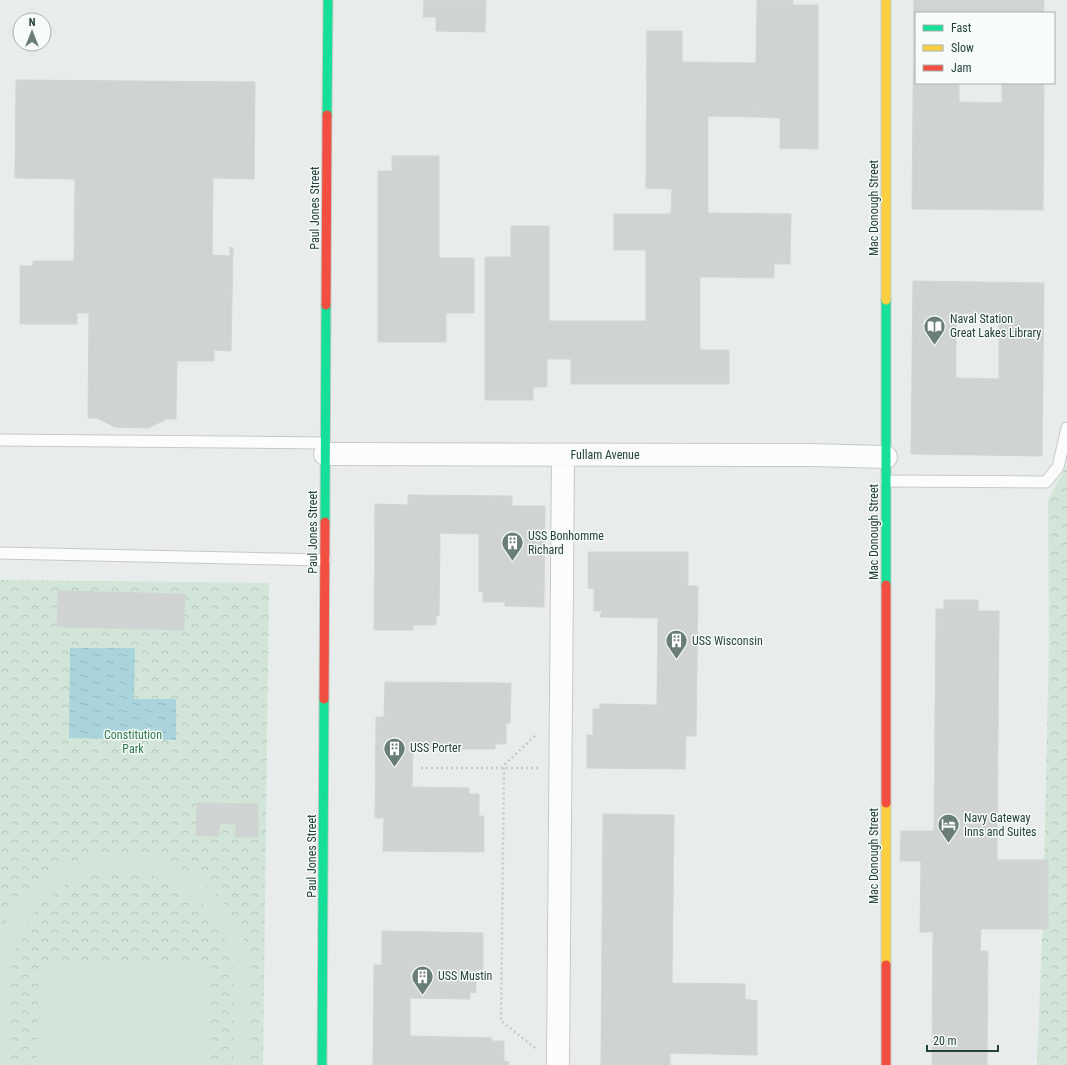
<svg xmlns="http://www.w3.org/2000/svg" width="1067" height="1065" viewBox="0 0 1067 1065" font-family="'Roboto Condensed',sans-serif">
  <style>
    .forest { fill: url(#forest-crowns) }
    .pitch { fill: #d1e6d8 }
    .water { fill: url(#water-ripples) }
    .building { fill: #cfd4d2; stroke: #d1d6d4; fill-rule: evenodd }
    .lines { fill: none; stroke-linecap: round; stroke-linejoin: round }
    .lane-casing { stroke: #c5cac8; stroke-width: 13 }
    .street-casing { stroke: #c5cac8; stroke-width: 24 }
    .fast-casing { stroke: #c3cbc8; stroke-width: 11 }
    .slow-casing { stroke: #c3cbc8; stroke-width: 11 }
    .jam-casing { stroke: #c3cbc8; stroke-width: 11 }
    .path { stroke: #c3ccca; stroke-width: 2.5; stroke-dasharray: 2 3; stroke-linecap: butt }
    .lane { stroke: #fcfcfc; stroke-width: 11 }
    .street { stroke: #fcfcfc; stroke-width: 22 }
    .fast { stroke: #16e098; stroke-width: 9 }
    .slow { stroke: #ffcf43; stroke-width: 9 }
    .jam { stroke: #f24e42; stroke-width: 9 }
    .labels { text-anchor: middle; stroke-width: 3; stroke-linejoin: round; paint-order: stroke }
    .street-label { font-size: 12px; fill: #24423a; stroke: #f7fbf9 }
    .poi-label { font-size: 12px; fill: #24423a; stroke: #f7fbf9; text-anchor: start }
    .park-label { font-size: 12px; fill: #2d7a4b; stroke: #f7fbf9 }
  </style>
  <defs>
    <pattern id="forest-crowns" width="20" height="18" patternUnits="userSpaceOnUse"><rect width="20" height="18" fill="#d1e6d8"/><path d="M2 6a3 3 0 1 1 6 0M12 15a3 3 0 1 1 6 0" fill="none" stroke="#b3c6ba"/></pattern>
    <pattern id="water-ripples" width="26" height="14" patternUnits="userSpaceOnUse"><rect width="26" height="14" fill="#a9d4db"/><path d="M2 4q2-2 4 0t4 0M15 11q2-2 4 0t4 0" fill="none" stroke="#91b7bd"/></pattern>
  </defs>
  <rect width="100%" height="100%" fill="#e8edeb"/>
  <path class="forest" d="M 1067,465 L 1067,1065 L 1037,1065 L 1043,916 L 1049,644 L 1048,500 Z
    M 0,580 L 269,583 L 263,1065 L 0,1065 Z"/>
  <path class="pitch" d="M 111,852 L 155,856 L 196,875 L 228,907 L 246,944 L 251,985 L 251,1065 L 233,1065 L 234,972 L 224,935 L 203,904 L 173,882 L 137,871 L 99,872 L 65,885 L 37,908 L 17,939 L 9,975 L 8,1065 L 0,1065 L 0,938 L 4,924 L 30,888 L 67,863 Z
    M 38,962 L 209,963 L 208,1065 L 37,1065 Z"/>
  <path class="water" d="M 70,648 L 135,648 L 134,699 L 176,699 L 176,740 L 69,738 Z"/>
  <path class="building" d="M 424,0 L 486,0 L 485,32 L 436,31 L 436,17 L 423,17 Z
    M 757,0 L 793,0 L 792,5 L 818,5 L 818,149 L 780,148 L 780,118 L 755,117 Z
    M 914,0 L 1044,0 L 1044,13 L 916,13 L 916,83 L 959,83 L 959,102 L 1002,103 L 1002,83 L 1044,83 L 1043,210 L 912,209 Z
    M 647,31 L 682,31 L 682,62 L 756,63 L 755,117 L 708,116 L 708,213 L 791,214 L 790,264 L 774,264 L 774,278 L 646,276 L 646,250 L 614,250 L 614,214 L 671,214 L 672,189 L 646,188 Z
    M 16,80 L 255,82 L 254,179 L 213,178 L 212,255 L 230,256 L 230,247 L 233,248 L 231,351 L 214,350 L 214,361 L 177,361 L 176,419 L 167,419 L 148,428 L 115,427 L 97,418 L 88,418 L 89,313 L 77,313 L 77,324 L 20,324 L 20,266 L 33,266 L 33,261 L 74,261 L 75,179 L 15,178 Z
    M 392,156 L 439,156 L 439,258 L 474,258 L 474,313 L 446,313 L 446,342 L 378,342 L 378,171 L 392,171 Z
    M 511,226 L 549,226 L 549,321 L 646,321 L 646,276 L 700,276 L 700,350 L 729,350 L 729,384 L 571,384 L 571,359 L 547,359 L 547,387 L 533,387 L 533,400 L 485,400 L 485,257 L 511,257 Z
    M 913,281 L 1044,283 L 1042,456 L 911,454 ZM 956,314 L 999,314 L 999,379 L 956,378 Z
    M 408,495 L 512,496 L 512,506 L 545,506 L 544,607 L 505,606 L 505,602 L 483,602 L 483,592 L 479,592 L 479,534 L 440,533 L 439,616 L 436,616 L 436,625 L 413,625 L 413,630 L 374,630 L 375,504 L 408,505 Z
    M 588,552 L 688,552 L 688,586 L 698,586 L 696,736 L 686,736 L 685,769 L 587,768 L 587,735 L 593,735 L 593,709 L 600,709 L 600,704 L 657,705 L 658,618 L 600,617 L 602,611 L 594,611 L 594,589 L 588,588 Z
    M 58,591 L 185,594 L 184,630 L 57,627 Z
    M 944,600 L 978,600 L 978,611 L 999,611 L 997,860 L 1048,860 L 1048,929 L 981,929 L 980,951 L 988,951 L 987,1065 L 932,1065 L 933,932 L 920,932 L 921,861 L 900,861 L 901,831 L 934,831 L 936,609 L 944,609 Z
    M 385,682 L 511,683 L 510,723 L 506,723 L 506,744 L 495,744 L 495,749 L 413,749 L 412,787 L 469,788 L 469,794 L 479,794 L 479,816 L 484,816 L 484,852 L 383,851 L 384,818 L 375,818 L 376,717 L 384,717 Z
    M 197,803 L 258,804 L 258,837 L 235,837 L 236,824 L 220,823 L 219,836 L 196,836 Z
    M 603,814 L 674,815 L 672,983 L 745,984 L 745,999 L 757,1001 L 757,1055 L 670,1053 L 670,1065 L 601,1065 Z
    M 382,931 L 483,933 L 483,970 L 476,970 L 476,993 L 470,992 L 470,999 L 410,998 L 410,1036 L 492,1038 L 492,1041 L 504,1041 L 504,1061 L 509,1062 L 509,1065 L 373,1065 L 374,965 L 382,965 Z"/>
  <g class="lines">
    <defs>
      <path id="lane" d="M 0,440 L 325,443
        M 886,481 L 1046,482 L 1058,467 L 1067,428
        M 0,553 L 325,560"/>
      <path id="street" d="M 325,454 L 810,455 L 886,457
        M 558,1065 L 563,455"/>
      <path id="fast" d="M 327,115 L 328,0
        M 886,300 L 886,585
        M 325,522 L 326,305
        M 322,1065 L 324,699"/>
      <path id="slow" d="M 886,0 L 886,300
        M 886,803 L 886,965"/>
      <path id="jam" d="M 326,305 L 327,115
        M 886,585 L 886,803
        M 324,699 L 325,522
        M 886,965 L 886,1065"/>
    </defs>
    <use href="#lane" class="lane-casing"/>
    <use href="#street" class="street-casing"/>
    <use href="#fast" class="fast-casing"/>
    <use href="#slow" class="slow-casing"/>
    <use href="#jam" class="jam-casing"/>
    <path class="path" d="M 421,768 L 538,768
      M 535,1048 L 501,1021 L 504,765 L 537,734"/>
    <use href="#lane" class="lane"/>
    <use href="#street" class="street"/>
    <use href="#fast" class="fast"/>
    <use href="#slow" class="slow"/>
    <use href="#jam" class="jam"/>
  </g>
  <defs>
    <symbol id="library-pin" viewBox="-11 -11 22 30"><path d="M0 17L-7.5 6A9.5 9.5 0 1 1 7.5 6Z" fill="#697e78" stroke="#f7fbf9"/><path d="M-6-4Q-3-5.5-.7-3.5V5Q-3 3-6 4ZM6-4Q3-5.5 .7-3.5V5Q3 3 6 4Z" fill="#fff"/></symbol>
    <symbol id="building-pin" viewBox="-11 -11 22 30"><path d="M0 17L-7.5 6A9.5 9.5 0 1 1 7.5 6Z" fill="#697e78" stroke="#f7fbf9"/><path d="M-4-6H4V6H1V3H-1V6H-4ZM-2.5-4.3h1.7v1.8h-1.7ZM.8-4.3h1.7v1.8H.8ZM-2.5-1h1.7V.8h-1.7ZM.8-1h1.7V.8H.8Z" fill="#fff"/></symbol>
    <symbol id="hotel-pin" viewBox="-11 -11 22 30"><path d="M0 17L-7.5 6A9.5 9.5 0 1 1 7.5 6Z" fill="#697e78" stroke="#f7fbf9"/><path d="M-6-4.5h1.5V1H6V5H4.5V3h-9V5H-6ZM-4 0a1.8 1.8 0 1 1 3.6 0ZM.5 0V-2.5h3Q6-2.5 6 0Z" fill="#fff"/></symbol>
  </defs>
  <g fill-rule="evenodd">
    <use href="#library-pin" x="922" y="314" width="25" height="34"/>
    <use href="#building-pin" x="500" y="530" width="25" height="34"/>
    <use href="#building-pin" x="664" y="628" width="25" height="34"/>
    <use href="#building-pin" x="382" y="736" width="25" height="34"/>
    <use href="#hotel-pin" x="936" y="812" width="25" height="34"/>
    <use href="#building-pin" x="410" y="964" width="25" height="34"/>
  </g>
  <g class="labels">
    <g class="street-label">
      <text transform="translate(315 208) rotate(-90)" y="4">Paul Jones Street</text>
      <text transform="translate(874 208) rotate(-90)" y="4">Mac Donough Street</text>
      <text x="605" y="459">Fullam Avenue</text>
      <text transform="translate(313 532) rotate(-90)" y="4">Paul Jones Street</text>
      <text transform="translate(874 532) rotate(-90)" y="4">Mac Donough Street</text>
      <text transform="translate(312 856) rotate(-90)" y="4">Paul Jones Street</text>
      <text transform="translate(874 856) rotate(-90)" y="4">Mac Donough Street</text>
    </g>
    <g class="poi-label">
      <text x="950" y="323">Naval Station<tspan x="950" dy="14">Great Lakes Library</tspan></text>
      <text x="528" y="540">USS Bonhomme<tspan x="528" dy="14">Richard</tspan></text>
      <text x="692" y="645">USS Wisconsin</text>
      <text x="410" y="752">USS Porter</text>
      <text x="964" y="822">Navy Gateway<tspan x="964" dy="14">Inns and Suites</tspan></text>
      <text x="438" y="980">USS Mustin</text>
    </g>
    <g class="park-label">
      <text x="133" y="739">Constitution<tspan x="133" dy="14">Park</tspan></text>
    </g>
  </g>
  <rect x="915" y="12" width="140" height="72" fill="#f7fbf9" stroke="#a3b1ad"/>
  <rect x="923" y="25" width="20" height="6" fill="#16e098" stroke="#a3b1ad"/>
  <text x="951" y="32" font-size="12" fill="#24423a">Fast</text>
  <rect x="923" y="45" width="20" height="6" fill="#ffcf43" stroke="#a3b1ad"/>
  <text x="951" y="52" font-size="12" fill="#24423a">Slow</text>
  <rect x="923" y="65" width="20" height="6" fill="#f24e42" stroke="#a3b1ad"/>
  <text x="951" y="72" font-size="12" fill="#24423a">Jam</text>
  <g transform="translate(32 32)"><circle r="19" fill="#f7fbf9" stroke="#a3b1ad"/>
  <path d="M0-3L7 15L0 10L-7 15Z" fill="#697e78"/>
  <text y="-6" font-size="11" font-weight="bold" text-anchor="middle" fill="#24423a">N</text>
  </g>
  <path d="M927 1045v6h71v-6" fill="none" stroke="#24423a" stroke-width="2"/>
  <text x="933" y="1045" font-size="12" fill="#24423a" stroke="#f7fbf9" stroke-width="3" paint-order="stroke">20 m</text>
</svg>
